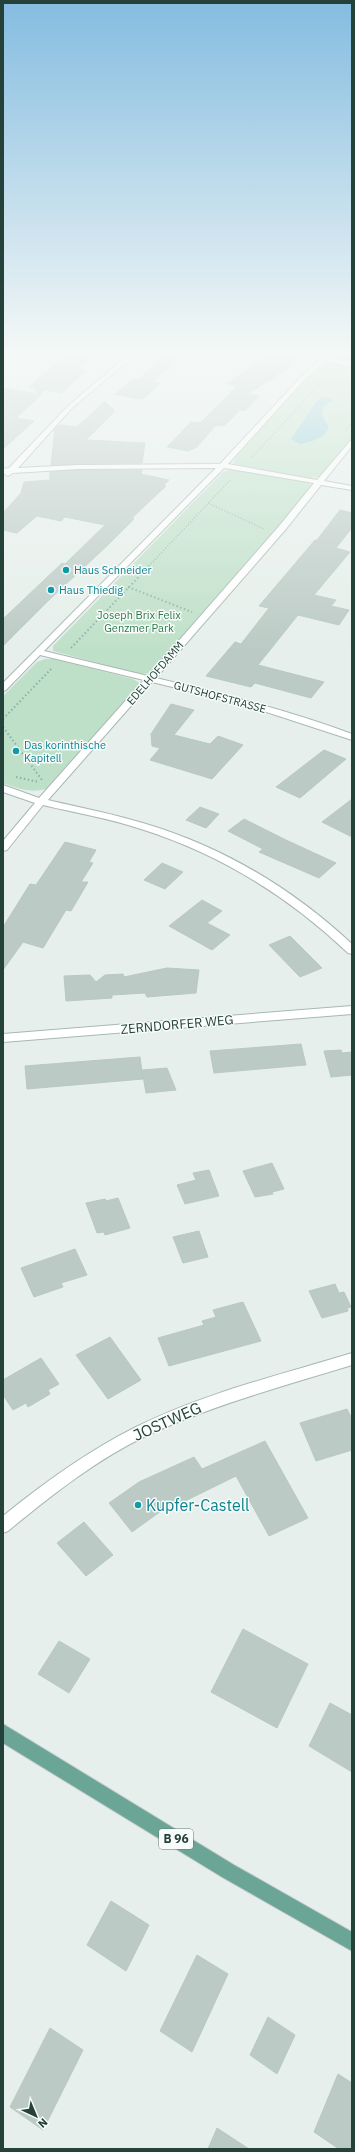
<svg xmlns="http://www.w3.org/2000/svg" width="355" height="2152" viewBox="0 0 355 2152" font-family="'IBM Plex Sans',sans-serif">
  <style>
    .green { fill: #bfe0c8; fill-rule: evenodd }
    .water { fill: #8ec9d4 }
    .building { fill: #bbcac4; stroke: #b8c9c2 }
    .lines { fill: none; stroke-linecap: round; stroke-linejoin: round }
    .minor-casing { stroke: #a8b8b2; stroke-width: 2 }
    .primary-casing { stroke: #c2cac8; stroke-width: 2 }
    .path-far1 { stroke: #86b3a5; stroke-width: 1.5; stroke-dasharray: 1 2; stroke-linecap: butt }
    .path { stroke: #86b3a5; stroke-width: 2; stroke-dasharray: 1.5 2.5; stroke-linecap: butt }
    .minor { fill: #fff; fill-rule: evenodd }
    .primary { fill: #6aa596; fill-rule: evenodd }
    .culture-dot { fill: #0f9aa8; stroke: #f7fbf9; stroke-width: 1.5 }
    .labels { text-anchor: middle; stroke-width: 3; stroke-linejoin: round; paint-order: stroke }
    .far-culture-label { font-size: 11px; fill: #0d838f; stroke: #f7fbf9; text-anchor: start }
    .far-park-label { font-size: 11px; fill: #2d7a4b; stroke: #f7fbf9 }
    .far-street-label { font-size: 11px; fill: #24423a; stroke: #f7fbf9 }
    .shield { fill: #f7fbf9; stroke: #637a73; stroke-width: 1 }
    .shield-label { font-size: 12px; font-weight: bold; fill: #24423a }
    .street-label { font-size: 13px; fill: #24423a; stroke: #f7fbf9 }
    .near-street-label { font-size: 16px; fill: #24423a; stroke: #f7fbf9 }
    .near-culture-label { font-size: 16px; fill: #0d838f; stroke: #f7fbf9; text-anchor: start }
  </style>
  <rect width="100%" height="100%" fill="#e6efeb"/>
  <path class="green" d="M 339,351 L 352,351 L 352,363 L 334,358 Z
    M 331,362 L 352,367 L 352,438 L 322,476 L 310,478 L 234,464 L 234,460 C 248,444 316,363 331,362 ZM 316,402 L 332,403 L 323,408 L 322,415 L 329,427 L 292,439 Z
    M 233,469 L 307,482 L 313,486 L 281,527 L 152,673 L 139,674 L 53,651 L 53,646 L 223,472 Z
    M 45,659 L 54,659 L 133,679 L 141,684 L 49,788 C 32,794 19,789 3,783 L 3,696 L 37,662 Z"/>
  <path class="water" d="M 322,397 L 334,400 L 323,408 L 322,415 L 329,427 C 324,439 313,441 300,444 L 291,439 L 316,402 Z"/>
  <path class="building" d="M 72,351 L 102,351 L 76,369 L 87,370 L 61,393 L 45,390 L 39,394 L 42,394 L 16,418 L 34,421 L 3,449 L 3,388 L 38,394 L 34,388 L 29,387 Z
    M 165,351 L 188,351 L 152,382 L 160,383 L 145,398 L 138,399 L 115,394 L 134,379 L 139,380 Z
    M 273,351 L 301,354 L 285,370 L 248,394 L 259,396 L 245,411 L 240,410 L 225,425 L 215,426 L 197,447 L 188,451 L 167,447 L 191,422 L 200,423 L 237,386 L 227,384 Z
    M 105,401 L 115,411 L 86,440 L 145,443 L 142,463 L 51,465 L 55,429 L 59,425 L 77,427 Z
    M 78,470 L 142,470 L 141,474 L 169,480 L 164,485 L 166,486 L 132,518 L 134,519 L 109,544 L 49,600 L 3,646 L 3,619 L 62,563 L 65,564 L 105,525 L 65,517 L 61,521 L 37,516 L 17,533 L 3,530 L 3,513 L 21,493 L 24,482 L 50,480 L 50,472 Z
    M 340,510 L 352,513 L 352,528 L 336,548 L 350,552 L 314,595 L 336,600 L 331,606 L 349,610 L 339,625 L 298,615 L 258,665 L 324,682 L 311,698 L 255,683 L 251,687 L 206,676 L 235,642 L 241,644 L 269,608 L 259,606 L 315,540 L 317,540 Z
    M 171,704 L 194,710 L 174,735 L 210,744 L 218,736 L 243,745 L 212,779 L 150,760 L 160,748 L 152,746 L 151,734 Z
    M 324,750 L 346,759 L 300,798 L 276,787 Z
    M 352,799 L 352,837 L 322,822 Z
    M 200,807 L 219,814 L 206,828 L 186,820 Z
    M 244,819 L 286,840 L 336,863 L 319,878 L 259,852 L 263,849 L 228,831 Z
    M 65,842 L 96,850 L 89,862 L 93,863 L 81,882 L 88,882 L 71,911 L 66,910 L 43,948 L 23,942 L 3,970 L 3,927 L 30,884 L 36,885 Z
    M 162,863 L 183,872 L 165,889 L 144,880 Z
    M 202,900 L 222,911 L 207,923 L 230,935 L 212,950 L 169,926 Z
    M 290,936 L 322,968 L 300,977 L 269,945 Z
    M 167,968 L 199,970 L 196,993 L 147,997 L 145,993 L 112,995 L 112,998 L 66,1001 L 64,976 L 90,975 L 96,982 L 105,975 L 123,974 L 124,977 Z
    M 301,1044 L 306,1065 L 214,1073 L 210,1051 Z
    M 341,1050 L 342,1053 L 352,1052 L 352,1075 L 331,1077 L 324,1051 Z
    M 140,1057 L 143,1079 L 27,1089 L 25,1066 Z
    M 167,1068 L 176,1090 L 146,1093 L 142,1070 Z
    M 272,1163 L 284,1189 L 272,1192 L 273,1194 L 255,1197 L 243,1171 Z
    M 209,1170 L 219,1196 L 185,1204 L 177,1185 L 196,1180 L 193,1173 Z
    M 118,1198 L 130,1228 L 105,1235 L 104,1232 L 97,1233 L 86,1203 L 105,1199 L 106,1201 Z
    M 199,1231 L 208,1257 L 183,1263 L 173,1237 Z
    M 75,1249 L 87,1275 L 61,1283 L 63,1287 L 34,1297 L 21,1268 Z
    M 335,1284 L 339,1293 L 344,1292 L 351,1307 L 347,1308 L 348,1311 L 322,1318 L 309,1291 Z
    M 243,1302 L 261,1341 L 169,1366 L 158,1338 L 204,1325 L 202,1321 L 216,1317 L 213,1310 Z
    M 110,1337 L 141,1380 L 108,1399 L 76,1355 Z
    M 41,1358 L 59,1384 L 48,1390 L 50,1394 L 28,1407 L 26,1403 L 13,1410 L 3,1395 L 3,1380 Z
    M 347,1409 L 352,1419 L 352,1450 L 316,1461 L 300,1423 Z
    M 265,1441 L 308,1518 L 269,1536 L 236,1476 L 181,1503 L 179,1498 L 132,1532 L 109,1503 L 139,1482 L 194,1457 L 202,1469 Z
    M 84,1522 L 113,1555 L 86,1576 L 57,1543 Z
    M 243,1629 L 308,1664 L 277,1728 L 211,1692 Z
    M 59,1641 L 90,1659 L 69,1693 L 38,1674 Z
    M 330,1703 L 352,1715 L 352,1772 L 309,1746 Z
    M 111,1901 L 149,1925 L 126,1971 L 87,1945 Z
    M 197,1955 L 228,1974 L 192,2052 L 160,2031 Z
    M 268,2017 L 295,2035 L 277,2074 L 250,2055 Z
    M 50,2028 L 83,2050 L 43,2130 L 10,2107 Z
    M 338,2074 L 352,2083 L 352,2149 L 339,2149 L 314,2132 Z
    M 217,2128 L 249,2149 L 208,2149 Z"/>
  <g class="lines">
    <defs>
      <path id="minor" d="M 133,351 L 140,351 L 72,408 L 18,468 L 78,465 L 220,464 L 300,378 L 329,351 L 335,351 L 329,357 L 352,363 L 352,367 L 326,360 L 304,380 L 228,464 L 317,480 L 352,439 L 352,446 L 324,481 L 352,486 L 352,490 L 321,485 L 286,529 L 156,678 C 222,694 288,710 352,734 L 352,740 L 242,704 L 152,682 L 48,800 C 81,808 114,814 146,824 C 223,847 293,889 352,944 L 352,954 L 348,953 C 288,896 220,854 141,829 C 109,818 76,813 43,805 L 7,850 L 3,851 L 3,841 L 35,803 L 3,792 L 3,785 L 39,798 L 144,680 L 40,655 L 6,690 L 3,691 L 3,683 L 216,468 L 78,469 L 13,473 L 8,476 L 3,473 L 3,469 L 9,468 L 68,406 ZM 224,468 L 314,483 L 280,525 L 148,676 L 44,651 Z
        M 352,1006 L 352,1014 L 3,1042 L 3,1034 Z
        M 352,1353 L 352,1365 C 283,1386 214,1405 148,1435 C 97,1459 52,1495 8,1531 L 3,1533 L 3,1516 C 45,1482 88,1451 136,1427 C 204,1393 280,1375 352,1353 Z"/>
      <path id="primary" d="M 3,1724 L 234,1865 L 352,1932 L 352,1951 L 222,1877 L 3,1743 Z"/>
    </defs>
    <use href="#minor" class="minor-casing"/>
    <use href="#primary" class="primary-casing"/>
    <path class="path-far1" d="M 346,430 L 352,423
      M 252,457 L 327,376
      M 3,491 L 5,491
      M 208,503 L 264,529
      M 149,566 L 231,479"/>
    <path class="path" d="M 128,587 L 192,612
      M 71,648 L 150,565
      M 3,719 L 52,668
      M 3,727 L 42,780
      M 16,777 L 39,782"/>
    <use href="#minor" class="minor"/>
    <use href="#primary" class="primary"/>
  </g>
  <linearGradient id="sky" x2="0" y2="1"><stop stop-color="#84bce0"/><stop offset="0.54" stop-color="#f4f8f6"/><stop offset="1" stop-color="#f4f8f6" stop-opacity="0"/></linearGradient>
  <rect width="355" height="652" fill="url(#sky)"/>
  <g class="culture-dot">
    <circle cx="66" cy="570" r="4"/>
    <circle cx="51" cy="590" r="4"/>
    <circle cx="16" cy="751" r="4"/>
    <circle cx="138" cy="1505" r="4"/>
  </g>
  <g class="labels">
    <g class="far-culture-label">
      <text x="74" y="574">Haus Schneider</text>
      <text x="59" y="594">Haus Thiedig</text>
      <text x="24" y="749">Das korinthische<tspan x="24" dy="13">Kapitell</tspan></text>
    </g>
    <g class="far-park-label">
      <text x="139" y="619">Joseph Brix Felix<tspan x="139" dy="13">Genzmer Park</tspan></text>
    </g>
    <g class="far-street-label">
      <text transform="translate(155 673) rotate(-49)" y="4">EDELHOFDAMM</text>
      <text transform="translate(220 697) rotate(15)" y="4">GUTSHOFSTRASSE</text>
    </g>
    <rect class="shield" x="159" y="1829" width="34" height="20" rx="3"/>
    <g class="shield-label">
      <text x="176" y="1843">B 96</text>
    </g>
    <g class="street-label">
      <text transform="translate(177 1024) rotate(-5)" y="5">ZERNDORFER WEG</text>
    </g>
    <g class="near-street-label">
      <text transform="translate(167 1421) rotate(-24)" y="6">JOSTWEG</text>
    </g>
    <g class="near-culture-label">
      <text x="146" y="1511">Kupfer-Castell</text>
    </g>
  </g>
  <rect width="355" height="2152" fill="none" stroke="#24423a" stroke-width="8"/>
  <g transform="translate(36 2116) rotate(136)" stroke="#f7fbf9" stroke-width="3" paint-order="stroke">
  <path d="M0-3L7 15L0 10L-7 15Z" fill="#24423a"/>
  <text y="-6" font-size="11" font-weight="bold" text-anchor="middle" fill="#24423a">N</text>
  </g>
</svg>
